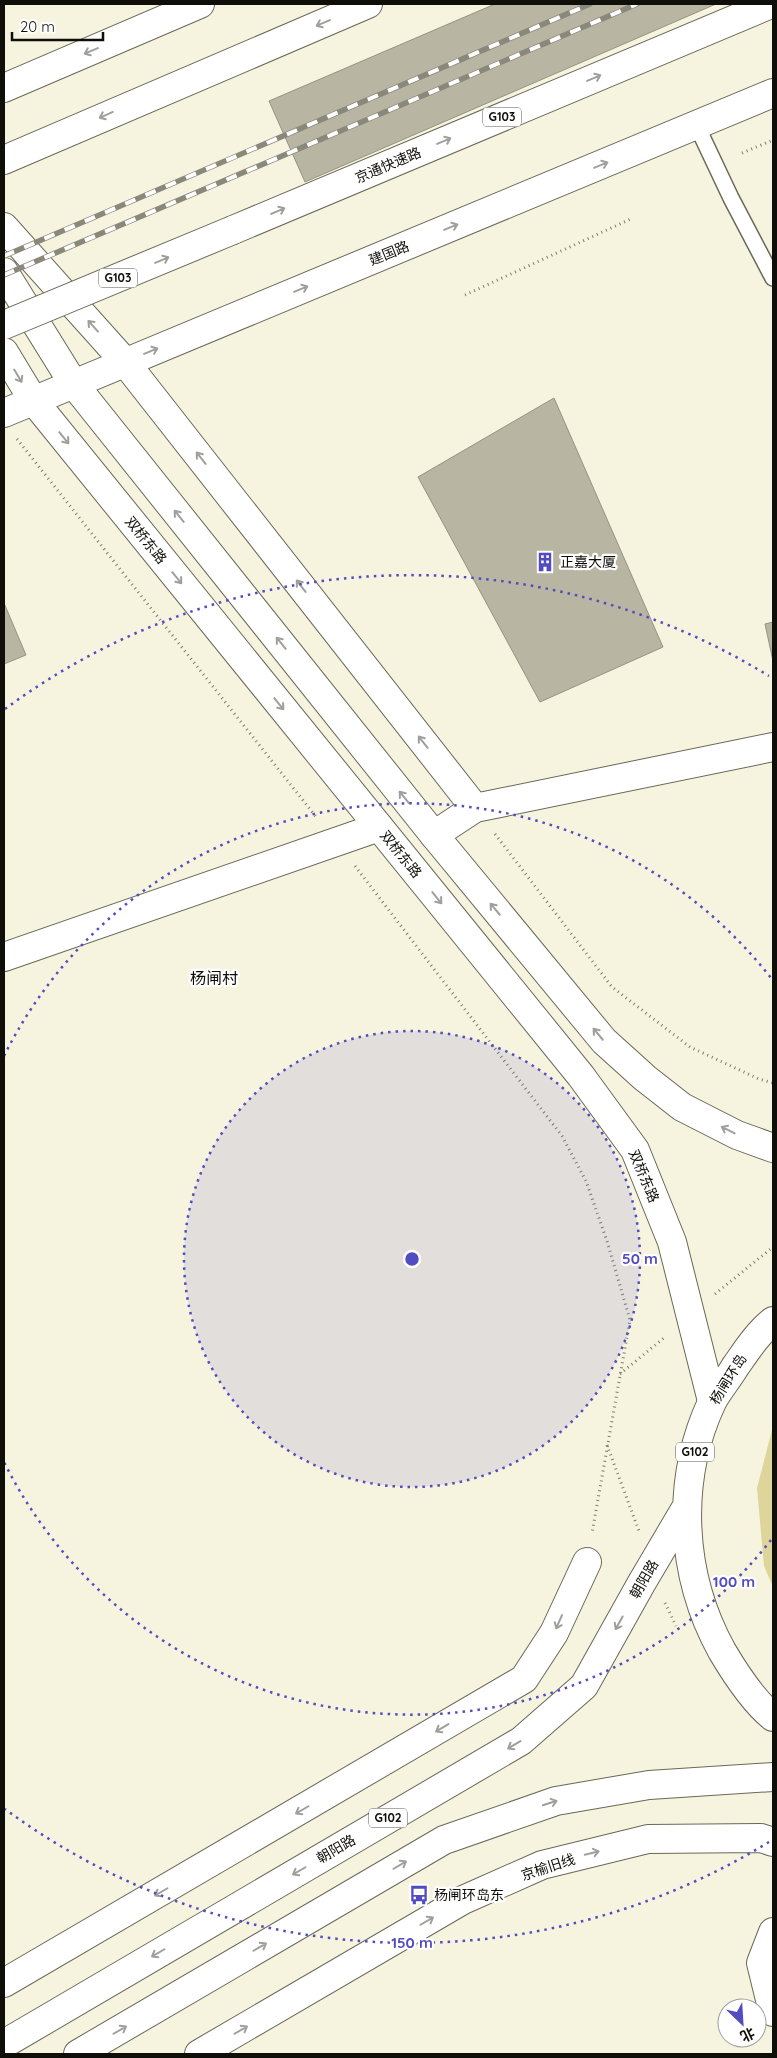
<svg xmlns="http://www.w3.org/2000/svg" width="777" height="2058" viewBox="0 0 777 2058" font-family="Quicksand,'Noto Sans SC',sans-serif">
  <style>
    .green { fill: #ded59b }
    .building { fill: #b8b5a2; stroke: #969381 }
    .lines { fill: none; stroke-linecap: round; stroke-linejoin: round }
    .service-casing { stroke: #6a6857; stroke-width: 18 }
    .minor-casing { stroke: #6a6857; stroke-width: 30 }
    .tertiary-casing { stroke: #6a6857; stroke-width: 30 }
    .secondary-casing { stroke: #6a6857; stroke-width: 30 }
    .trunk-casing { stroke: #6a6857; stroke-width: 30 }
    .motorway-casing { stroke: #6a6857; stroke-width: 30 }
    .path { stroke: #7f7d70; stroke-width: 3; stroke-dasharray: 1 4; stroke-linecap: butt }
    .service { stroke: #fff; stroke-width: 15 }
    .minor { stroke: #fff; stroke-width: 28 }
    .tertiary { stroke: #fff; stroke-width: 28 }
    .secondary { stroke: #fff; stroke-width: 28 }
    .trunk { stroke: #fff; stroke-width: 28 }
    .motorway { stroke: #fff; stroke-width: 28 }
    .rail-casing { stroke: #8a887b; stroke-width: 5.5 }
    .rail { stroke: #fff; stroke-width: 4; stroke-dasharray: 11; stroke-linecap: butt }
    .motorway-bridge-casing { stroke: #6a6857; stroke-width: 30; stroke-linecap: butt }
    .motorway-bridge { stroke: #fff; stroke-width: 28 }
    .oneway { stroke: #9f9f9c }
    .ring { fill: none; stroke: #524bc2; stroke-width: 2.5; stroke-dasharray: 2.5 5 }
    .labels { text-anchor: middle; stroke-width: 4.5; stroke-linejoin: round; paint-order: stroke }
    .shield { fill: #fff; stroke: #575652; stroke-width: 1 }
    .shield-label { font-size: 12px; font-weight: bold; fill: #0f0e08 }
    .street-label { font-size: 14px; fill: #0f0e08; stroke: #fff }
    .poi-label { font-size: 14px; fill: #0f0e08; stroke: #fff; text-anchor: start }
    .quarter-label { font-size: 16px; fill: #0f0e08; stroke: #fff }
    .centre { fill: #524bc2; stroke: #fff; stroke-width: 2.5 }
    .ring-label { font-size: 15px; text-anchor: middle; font-weight: bold; fill: #524bc2; stroke: #fff; stroke-width: 4.5; stroke-linejoin: round; paint-order: stroke }
  </style>
  <rect width="100%" height="100%" fill="#f6f3df"/>
  <path class="green" d="M 773,1426 L 773,1587 L 764,1566 L 757,1488 Z"/>
  <path class="building" d="M 495,4 L 716,4 L 305,182 L 269,101 Z
    M 554,398 L 663,647 L 540,702 L 418,477 Z
    M 4,603 L 26,655 L 4,664 Z
    M 773,622 L 773,661 L 765,624 Z"/>
  <g class="lines">
    <defs>
      <path id="service" d="M 697,126 L 731,198 L 773,278"/>
      <path id="minor" d="M 434,835 L 475,808 L 773,747
        M 4,957 L 379,827
        M 773,1932 L 761,1963 L 773,2012"/>
      <path id="tertiary" d="M 4,227 L 125,362 L 475,808
        M 4,272 L 73,383 L 434,835 L 604,1041 L 645,1078 L 682,1107 L 737,1135 L 773,1148
        M 4,352 L 33,400 L 581,1076 L 635,1150 L 672,1242 L 712,1401
        M 4,1983 L 524,1679 L 554,1633 L 587,1562
        M 199,2054 L 463,1900 L 542,1865 L 648,1839 L 761,1838 L 773,1842"/>
      <path id="secondary" d="M 4,88 L 200,4
        M 4,413 L 773,93"/>
      <path id="trunk" d="M 773,1321 C 757,1334 747,1350 735,1367 C 728,1379 718,1390 712,1402 C 675,1481 680,1575 722,1651 C 735,1673 753,1701 773,1717
        M 4,2044 L 521,1741 L 584,1686 L 641,1584 L 687,1506
        M 78,2054 L 444,1840 L 556,1801 L 649,1785 L 773,1777"/>
      <path id="motorway" d="M 4,160 L 368,4
        M 233,230 L 771,4"/>
    </defs>
    <use href="#service" class="service-casing"/>
    <use href="#minor" class="minor-casing"/>
    <use href="#tertiary" class="tertiary-casing"/>
    <use href="#secondary" class="secondary-casing"/>
    <use href="#trunk" class="trunk-casing"/>
    <use href="#motorway" class="motorway-casing"/>
    <path class="path" d="M 742,153 L 773,140
      M 465,295 L 633,218
      M 17,439 L 317,818
      M 495,834 L 612,987 L 690,1047 L 759,1079 L 773,1083
      M 355,866 L 562,1136 L 586,1181 L 607,1241 L 630,1320 L 592,1533
      M 715,1294 L 773,1247
      M 620,1374 L 665,1337
      M 607,1445 L 639,1531
      M 665,1603 L 676,1626"/>
    <use href="#service" class="service"/>
    <use href="#minor" class="minor"/>
    <use href="#tertiary" class="tertiary"/>
    <use href="#secondary" class="secondary"/>
    <use href="#trunk" class="trunk"/>
    <use href="#motorway" class="motorway"/>
    <defs>
      <path id="rail" d="M 4,256 L 590,4
        M 4,275 L 637,4"/>
    </defs>
    <use href="#rail" class="rail-casing"/>
    <use href="#rail" class="rail"/>
    <defs>
      <path id="motorway-bridge" d="M 4,325 L 233,230"/>
    </defs>
    <use href="#motorway-bridge" class="motorway-bridge-casing"/>
    <use href="#motorway-bridge" class="motorway-bridge"/>
  </g>
  <defs><path id="oneway-shaft" d="M-6 0H5M1.5-3L5.5 0L1.5 3" fill="none" stroke-width="1.6" stroke-linecap="round" stroke-linejoin="round" transform="scale(1.25)"/></defs>
  <g class="oneway">
    <use href="#oneway-shaft" transform="translate(323 23) rotate(157)"/>
    <use href="#oneway-shaft" transform="translate(91 51) rotate(157)"/>
    <use href="#oneway-shaft" transform="translate(594 78) rotate(-23)"/>
    <use href="#oneway-shaft" transform="translate(106 115) rotate(156)"/>
    <use href="#oneway-shaft" transform="translate(444 141) rotate(-23)"/>
    <use href="#oneway-shaft" transform="translate(601 165) rotate(-22)"/>
    <use href="#oneway-shaft" transform="translate(278 211) rotate(-23)"/>
    <use href="#oneway-shaft" transform="translate(451 227) rotate(-22)"/>
    <use href="#oneway-shaft" transform="translate(162 260) rotate(-23)"/>
    <use href="#oneway-shaft" transform="translate(301 289) rotate(-22)"/>
    <use href="#oneway-shaft" transform="translate(93 326) rotate(-132)"/>
    <use href="#oneway-shaft" transform="translate(151 351) rotate(-22)"/>
    <use href="#oneway-shaft" transform="translate(18 376) rotate(59)"/>
    <use href="#oneway-shaft" transform="translate(64 438) rotate(51)"/>
    <use href="#oneway-shaft" transform="translate(201 458) rotate(-128)"/>
    <use href="#oneway-shaft" transform="translate(179 516) rotate(-129)"/>
    <use href="#oneway-shaft" transform="translate(177 578) rotate(51)"/>
    <use href="#oneway-shaft" transform="translate(301 586) rotate(-128)"/>
    <use href="#oneway-shaft" transform="translate(281 643) rotate(-129)"/>
    <use href="#oneway-shaft" transform="translate(279 704) rotate(51)"/>
    <use href="#oneway-shaft" transform="translate(423 742) rotate(-128)"/>
    <use href="#oneway-shaft" transform="translate(404 797) rotate(-129)"/>
    <use href="#oneway-shaft" transform="translate(437 898) rotate(51)"/>
    <use href="#oneway-shaft" transform="translate(495 909) rotate(-130)"/>
    <use href="#oneway-shaft" transform="translate(598 1034) rotate(-130)"/>
    <use href="#oneway-shaft" transform="translate(728 1130) rotate(-153)"/>
    <use href="#oneway-shaft" transform="translate(559 1622) rotate(114)"/>
    <use href="#oneway-shaft" transform="translate(619 1623) rotate(119)"/>
    <use href="#oneway-shaft" transform="translate(442 1728) rotate(149)"/>
    <use href="#oneway-shaft" transform="translate(514 1745) rotate(149)"/>
    <use href="#oneway-shaft" transform="translate(550 1803) rotate(-18)"/>
    <use href="#oneway-shaft" transform="translate(302 1810) rotate(150)"/>
    <use href="#oneway-shaft" transform="translate(592 1853) rotate(-14)"/>
    <use href="#oneway-shaft" transform="translate(400 1865) rotate(-30)"/>
    <use href="#oneway-shaft" transform="translate(299 1871) rotate(150)"/>
    <use href="#oneway-shaft" transform="translate(161 1892) rotate(150)"/>
    <use href="#oneway-shaft" transform="translate(427 1921) rotate(-30)"/>
    <use href="#oneway-shaft" transform="translate(260 1947) rotate(-30)"/>
    <use href="#oneway-shaft" transform="translate(158 1953) rotate(150)"/>
    <use href="#oneway-shaft" transform="translate(120 2030) rotate(-30)"/>
    <use href="#oneway-shaft" transform="translate(241 2030) rotate(-30)"/>
  </g>
  <circle cx="412" cy="1259" r="228" fill="#524bc2" fill-opacity=".12"/>
  <g class="ring">
    <circle cx="412" cy="1259" r="228"/>
    <path d="M771 1540A456 456 0 0 1 4 1462M4 1056A456 456 0 0 1 771 978"/>
    <path d="M769 1842A684 684 0 0 1 5 1809M5 709A684 684 0 0 1 769 676"/>
  </g>
  <defs>
    <symbol id="building-bare" viewBox="-9 -9 18 18"><path d="M-4-6H4V6H1V3H-1V6H-4ZM-2.5-4.3h1.7v1.8h-1.7ZM.8-4.3h1.7v1.8H.8ZM-2.5-1h1.7V.8h-1.7ZM.8-1h1.7V.8H.8Z" fill="#524bc2" stroke="#fff" stroke-width="2.5" paint-order="stroke"/></symbol>
    <symbol id="bus-bare" viewBox="-9 -9 18 18"><path d="M-5-6H5V4H4V6H2V4H-2V6H-4V4H-5ZM-3.5-4V0h7V-4ZM-3.5 1.2v1.5H-2V1.2ZM2 1.2v1.5H3.5V1.2Z" fill="#524bc2" stroke="#fff" stroke-width="2.5" paint-order="stroke"/></symbol>
  </defs>
  <g fill-rule="evenodd">
    <use href="#building-bare" x="531" y="548" width="28" height="28"/>
    <use href="#bus-bare" x="405" y="1881" width="28" height="28"/>
  </g>
  <g class="labels">
    <g class="shield">
      <rect x="483" y="107.5" width="38" height="19" rx="4"/>
      <rect x="99" y="268.5" width="38" height="19" rx="4"/>
      <rect x="676" y="1442.5" width="38" height="19" rx="4"/>
      <rect x="369" y="1808.5" width="38" height="19" rx="4"/>
    </g>
    <g class="shield-label">
      <text x="502" y="121">G103</text>
      <text x="118" y="282">G103</text>
      <text x="695" y="1456">G102</text>
      <text x="388" y="1822">G102</text>
    </g>
    <g class="street-label">
      <text transform="translate(388 165) rotate(-23)" y="5">京通快速路</text>
      <text transform="translate(389 253) rotate(-22)" y="5">建国路</text>
      <text transform="translate(146 540) rotate(51)" y="5">双桥东路</text>
      <text transform="translate(401 854) rotate(51)" y="5">双桥东路</text>
      <text transform="translate(644 1176) rotate(67)" y="5">双桥东路</text>
      <text transform="translate(728 1379) rotate(-58)" y="5">杨闸环岛</text>
      <text transform="translate(644 1579) rotate(-60)" y="5">朝阳路</text>
      <text transform="translate(336 1849) rotate(-30)" y="5">朝阳路</text>
      <text transform="translate(548 1867) rotate(-18)" y="5">京榆旧线</text>
    </g>
    <g class="poi-label">
      <text x="560" y="567">正嘉大厦</text>
      <text x="434" y="1900">杨闸环岛东</text>
    </g>
    <g class="quarter-label">
      <text x="214" y="984">杨闸村</text>
    </g>
  </g>
  <circle cx="412" cy="1259" r="8" class="centre"/>
  <g class="ring-label">
    <text x="640" y="1264">50 m</text>
    <text x="734" y="1587">100 m</text>
    <text x="412" y="1948">150 m</text>
  </g>
  <rect width="777" height="2058" fill="none" stroke="#0f0e08" stroke-width="10"/>
  <g transform="translate(742 2023) rotate(155)"><circle r="24" fill="#ffffff" stroke="#9f9f9c"/>
  <path d="M0-4L9 19L0 12L-9 19Z" fill="#524bc2"/>
  <text y="-8" font-size="14" font-weight="bold" text-anchor="middle" fill="#0f0e08">北</text>
  </g>
  <path d="M12 32v8h91v-8" fill="none" stroke="#0f0e08" stroke-width="2.5"/>
  <text x="20" y="32" font-size="15" fill="#0f0e08" stroke="#ffffff" stroke-width="4" paint-order="stroke">20 m</text>
</svg>
